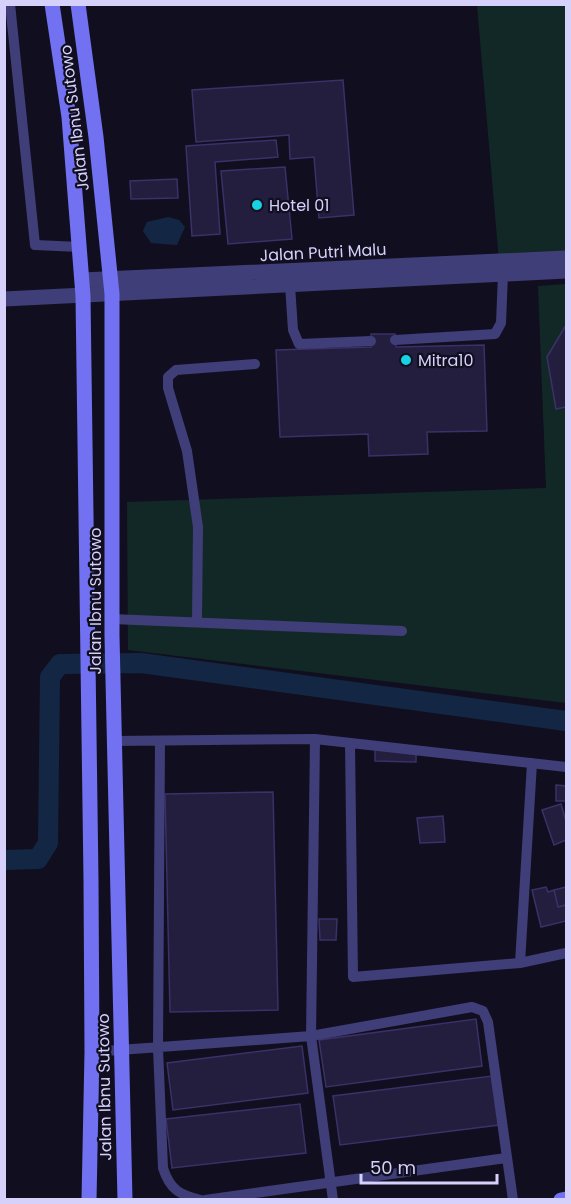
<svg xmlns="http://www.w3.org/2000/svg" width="571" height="1204" viewBox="0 0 571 1204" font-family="Poppins,sans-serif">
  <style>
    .green { fill: #122827 }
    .water { fill: #132744 }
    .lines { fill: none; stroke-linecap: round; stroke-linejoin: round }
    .canal { stroke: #132744; stroke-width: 20 }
    .building { fill: #231d3e; stroke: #3a3168; stroke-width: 1.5 }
    .service { stroke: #3f3e79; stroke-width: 10 }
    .minor { stroke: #3f3e79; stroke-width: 15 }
    .secondary { stroke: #7271f1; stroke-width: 15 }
    .poi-dot { fill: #16d2e2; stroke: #110f1f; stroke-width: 2 }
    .labels { text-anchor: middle; stroke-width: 4.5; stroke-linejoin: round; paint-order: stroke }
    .street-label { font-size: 16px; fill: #d5d1fb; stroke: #110f1f }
    .poi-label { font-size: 16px; fill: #d5d1fb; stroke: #110f1f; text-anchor: start }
  </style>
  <rect width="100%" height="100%" fill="#110f1f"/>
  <path class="green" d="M 477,5 L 566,5 L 566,259 L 499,261 Z
    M 566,284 L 566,703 L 128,650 L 127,502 L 546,488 L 538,286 Z"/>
  <path class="water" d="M 168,217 L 179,220 L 185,227 L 177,245 L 151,243 L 143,231 L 147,222 Z"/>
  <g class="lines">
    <path class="canal" d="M 4,860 L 38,859 L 48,843 L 50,677 L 60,664 L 141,663 L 566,721"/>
  </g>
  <path class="building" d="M 343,80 L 354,215 L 319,218 L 314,157 L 290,159 L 289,135 L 196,142 L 192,90 Z
    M 276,140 L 278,157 L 215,162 L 220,234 L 192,236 L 186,146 Z
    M 285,167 L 292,239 L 228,244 L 221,171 Z
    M 177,179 L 178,198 L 131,199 L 130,181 Z
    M 566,325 L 566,407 L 556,409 L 547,357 Z
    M 371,334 L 395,334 L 396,347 L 484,345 L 487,431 L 427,432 L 428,454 L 369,456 L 368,434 L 280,437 L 276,350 L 371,347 Z
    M 375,747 L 416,747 L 416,762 L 375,761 Z
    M 556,785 L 566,786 L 566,801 L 556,801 Z
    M 273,792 L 278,1010 L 170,1012 L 165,794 Z
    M 561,804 L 566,821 L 566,840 L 554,845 L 542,810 Z
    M 443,816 L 445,842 L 420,843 L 417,818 Z
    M 546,887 L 548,892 L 554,890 L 558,907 L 566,905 L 566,921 L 541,927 L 532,890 Z
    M 566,887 L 566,905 L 558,907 L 554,890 Z
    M 319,919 L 337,919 L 336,940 L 320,940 Z
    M 476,1019 L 482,1066 L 326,1087 L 319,1040 Z
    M 302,1046 L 308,1093 L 173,1110 L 167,1063 Z
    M 492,1076 L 499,1125 L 340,1145 L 333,1096 Z
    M 300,1104 L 306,1153 L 172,1168 L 166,1119 Z"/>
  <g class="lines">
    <path class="service" d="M 10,4 L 35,245 L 80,247
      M 290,285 L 293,330 L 299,344 L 371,341
      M 395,340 L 495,334 L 501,323 L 503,274
      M 112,619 L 402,631
      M 197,620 L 198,527 L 187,451 L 168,388 L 168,377 L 176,370 L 255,364
      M 315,739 L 311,1036 L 333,1200
      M 115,741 L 315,739 L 566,767
      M 160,741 L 158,1048 L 163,1168 C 170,1190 180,1195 201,1200
      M 350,743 L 353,977 L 520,963 L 566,953
      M 520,963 L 532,763
      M 92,1052 L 311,1036 L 472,1007 L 483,1011 L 488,1022 L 513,1200
      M 205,1200 L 506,1158"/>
    <path class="minor" d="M 82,280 L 566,258
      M 4,299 L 566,271"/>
    <path class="secondary" d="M 52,4 L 69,117 L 83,296 L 91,880 L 92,1052 L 89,1200
      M 78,4 L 96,137 L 112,294 L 112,636 L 125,1200
      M 561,1200 L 566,1199"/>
  </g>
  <g class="poi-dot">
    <circle cx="257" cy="205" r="6"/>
    <circle cx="406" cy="360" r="6"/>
  </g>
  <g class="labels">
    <g class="street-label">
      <text transform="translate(74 118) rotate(-97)" y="6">Jalan Ibnu Sutowo</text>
      <text transform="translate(323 252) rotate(-3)" y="6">Jalan Putri Malu</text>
      <text transform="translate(95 601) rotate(-90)" y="6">Jalan Ibnu Sutowo</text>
      <text transform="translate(104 1087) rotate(-91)" y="6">Jalan Ibnu Sutowo</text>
    </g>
    <g class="poi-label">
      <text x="269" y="211">Hotel 01</text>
      <text x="418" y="366">Mitra10</text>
    </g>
  </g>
  <rect width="571" height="1204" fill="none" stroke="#d5d1fb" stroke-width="12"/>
  <path d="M361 1174v9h136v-9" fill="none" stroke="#d5d1fb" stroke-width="3"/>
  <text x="370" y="1174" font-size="18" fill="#d5d1fb" stroke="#110f1f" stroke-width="4.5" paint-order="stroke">50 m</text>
</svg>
